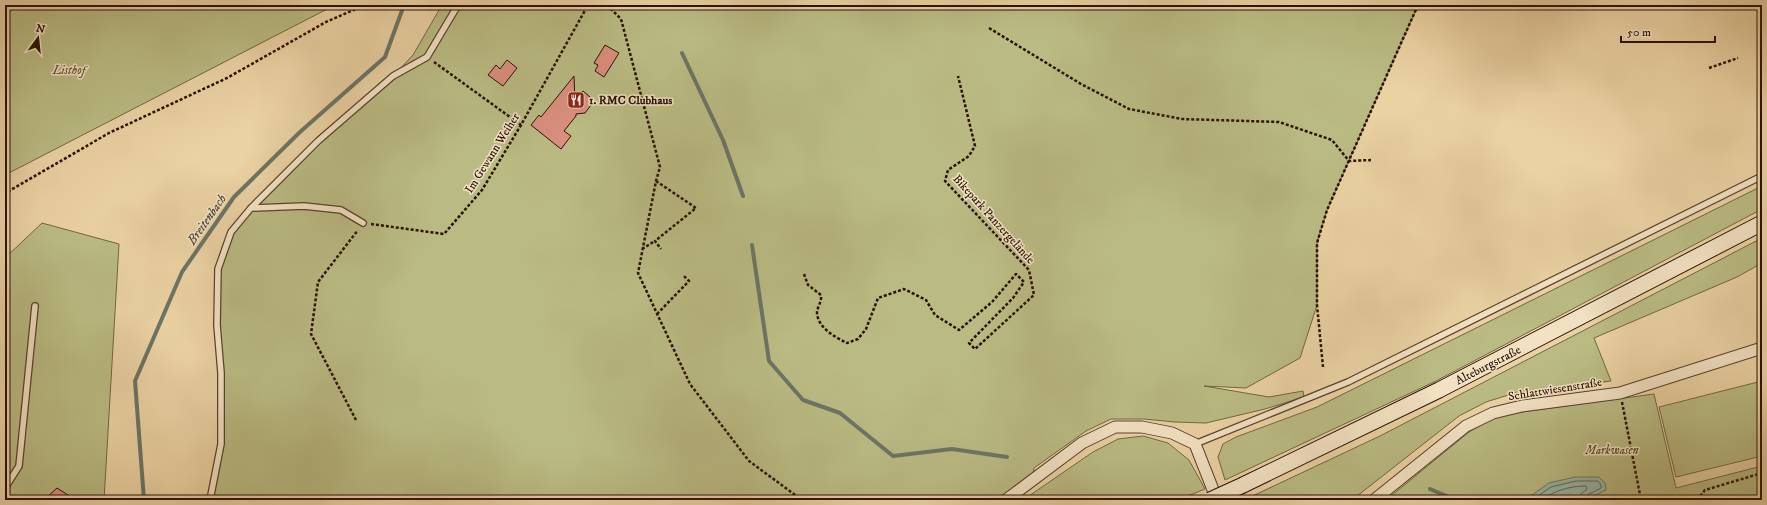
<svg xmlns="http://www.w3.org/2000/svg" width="1767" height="505" viewBox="0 0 1767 505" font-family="'IM FELL DW Pica',serif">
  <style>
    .green { fill: #babb83; stroke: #716644 }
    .water { fill: #98b8a6; stroke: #6b7566 }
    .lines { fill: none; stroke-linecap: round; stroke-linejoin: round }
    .shore { stroke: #606456; stroke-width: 1 }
    .stream { stroke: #6b7566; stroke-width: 4 }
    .building { fill: #db8f7f; stroke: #281105 }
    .service-casing { stroke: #59412c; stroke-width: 8 }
    .minor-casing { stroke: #59412c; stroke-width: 13 }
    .secondary-casing { stroke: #281105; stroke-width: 17 }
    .path { stroke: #281105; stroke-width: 2.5; stroke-dasharray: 3 2; stroke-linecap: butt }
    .service { stroke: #f2e2c3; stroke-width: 5.5 }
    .minor { stroke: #f2e2c3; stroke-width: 11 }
    .secondary { stroke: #f2e2c3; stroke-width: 15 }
    .secondary-bridge-casing { stroke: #281105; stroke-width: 17; stroke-linecap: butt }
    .secondary-bridge { stroke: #f2e2c3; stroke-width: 15 }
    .labels { text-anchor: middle; stroke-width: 3; stroke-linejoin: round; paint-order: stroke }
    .park-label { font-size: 12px; font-style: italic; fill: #5b4c31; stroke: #f2e2c3 }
    .poi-label { font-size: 12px; font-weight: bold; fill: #281105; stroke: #f2e2c3; text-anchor: start }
    .street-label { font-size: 12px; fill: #281105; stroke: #f2e2c3 }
    .water-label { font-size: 13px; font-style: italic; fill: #4f4b3d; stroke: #f2e2c3 }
  </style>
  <rect width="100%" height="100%" fill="#ebd2a3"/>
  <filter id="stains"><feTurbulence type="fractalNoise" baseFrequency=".005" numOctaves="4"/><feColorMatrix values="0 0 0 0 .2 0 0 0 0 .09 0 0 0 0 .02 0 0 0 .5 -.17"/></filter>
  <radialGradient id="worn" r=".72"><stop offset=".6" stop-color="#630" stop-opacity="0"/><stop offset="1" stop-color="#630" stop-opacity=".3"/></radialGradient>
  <path class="green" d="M 5,5 L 335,5 L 5,175 Z
    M 442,5 L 1418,5 L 1327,210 L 1317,243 L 1317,305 L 1300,358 L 1246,388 L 1204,386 L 1269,397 L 1303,391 L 1304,397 L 1265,409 L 1206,423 L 1175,422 L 1144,419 L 1111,419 L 1086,431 L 1034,468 L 1032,480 L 1006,500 L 210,500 L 221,443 L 217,325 L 218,269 L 231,232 L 287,172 L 393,76 L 413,55 Z
    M 1762,186 L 1762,209 L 1436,381 L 1225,480 L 1218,457 L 1223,444 L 1236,437 L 1317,407 Z
    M 42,223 L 119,244 L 104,500 L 5,500 L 5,469 L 9,390 L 5,380 L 5,258 Z
    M 1762,238 L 1762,263 L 1737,277 L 1594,338 L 1611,381 L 1518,392 L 1486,402 L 1459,416 L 1352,500 L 1244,500 L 1380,436 Z
    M 1762,381 L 1762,456 L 1676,477 L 1659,407 Z
    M 1654,394 L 1676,488 L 1762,466 L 1762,500 L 1386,500 L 1469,432 L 1494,418 L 1522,412 Z
    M 1143,436 L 1168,443 L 1189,460 L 1205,489 L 1178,500 L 1023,500 L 1093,452 L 1118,439 Z"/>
  <path class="water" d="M 1575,477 L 1599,477 L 1605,483 L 1606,490 L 1586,500 L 1525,500 L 1549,483 Z"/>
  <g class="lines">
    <path class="shore" d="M 1532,500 L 1551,487 L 1576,481 L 1598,481 L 1601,485 L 1601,488 L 1587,495 L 1585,500
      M 1541,500 C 1554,491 1569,486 1586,486 L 1587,489 L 1581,494 L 1580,500"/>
    <path class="stream" d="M 682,53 L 723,140 L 743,196
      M 752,245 L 769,361 L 803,400 L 840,413 L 893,456 L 952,449 L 1007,457
      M 1430,489 L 1456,500
      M 144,500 L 135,381 L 182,272 L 234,197 L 300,132 L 385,57 L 404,5"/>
  </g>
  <path class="building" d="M 605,45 L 619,53 L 604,77 L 595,71 L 598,65 L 594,63 Z
    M 507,60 L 517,68 L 503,86 L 488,75 L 496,65 L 500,69 Z
    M 574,76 L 575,103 L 583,91 L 590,97 L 591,105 L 585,113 L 576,114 L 576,116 L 564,131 L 571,136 L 561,149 L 531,125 L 539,115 L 541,117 Z
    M 57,488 L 76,500 L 44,500 Z"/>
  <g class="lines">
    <defs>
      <path id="service" d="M 251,208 L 304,206 L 341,210 L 363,223
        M 1195,444 L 1348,382 L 1762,176
        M 5,488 L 19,466 L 35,306
        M 210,500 L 221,444 L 221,373 L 217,325 L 218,269 L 231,232 L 251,208 L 318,141 L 393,76 L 427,57 L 458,5"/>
      <path id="minor" d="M 1006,500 L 1082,443 L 1115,427 L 1142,427 L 1172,433 L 1195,444 L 1217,500
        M 1374,500 L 1466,426 L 1493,413 L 1522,406 L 1620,393 L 1762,348"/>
      <path id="secondary" d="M 1243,485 L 1439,390 L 1762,223"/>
    </defs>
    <use href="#service" class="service-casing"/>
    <use href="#minor" class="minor-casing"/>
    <use href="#secondary" class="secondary-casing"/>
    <path class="path" d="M 607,5 L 621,19 L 660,167 L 656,181 L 638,273 L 690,384 L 749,461 L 802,500
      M 989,28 L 1081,84 L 1129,109 L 1182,119 L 1279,122 L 1332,140 L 1349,161 L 1371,160
      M 434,62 L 521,125
      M 1709,68 L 1738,58
      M 656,181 L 696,208 L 655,241 L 661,249
      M 5,196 L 9,191 L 109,133 L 227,78 L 326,22 L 365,5
      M 371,224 L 444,234 L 482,190 L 521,125 L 588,5
      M 642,249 L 655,241
      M 804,274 L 808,285 L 821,295 C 822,302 817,307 817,313 C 818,328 835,337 847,343 L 858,339 L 866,329 L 878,298 L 904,289 L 926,300 L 935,315 L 959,330 L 992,302 L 1016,274 L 1024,282 L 1013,298 L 969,343 L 975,349 L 1034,295 L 1029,270 L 945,181 L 948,170 L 969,156 L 975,146 L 958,76
      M 657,314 L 689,281 L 683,275
      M 1323,367 L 1317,305 L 1317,243 L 1327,210 L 1418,5
      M 1622,402 L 1641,500
      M 356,420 L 311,334 L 318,282 L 358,230
      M 1697,500 L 1705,490 L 1762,473"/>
    <use href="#service" class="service"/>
    <use href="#minor" class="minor"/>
    <use href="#secondary" class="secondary"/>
    <defs>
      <path id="secondary-bridge" d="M 1210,500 L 1243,485"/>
    </defs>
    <use href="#secondary-bridge" class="secondary-bridge-casing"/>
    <use href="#secondary-bridge" class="secondary-bridge"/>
  </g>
  <defs>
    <symbol id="restaurant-square" viewBox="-11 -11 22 22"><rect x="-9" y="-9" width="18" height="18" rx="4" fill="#8f2418" stroke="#f2e2c3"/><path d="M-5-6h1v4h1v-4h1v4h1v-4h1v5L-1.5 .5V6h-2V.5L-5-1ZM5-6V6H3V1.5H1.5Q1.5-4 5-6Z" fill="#fff"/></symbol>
  </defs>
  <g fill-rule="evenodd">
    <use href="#restaurant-square" x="566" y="90" width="20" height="20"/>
  </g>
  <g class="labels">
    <g class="park-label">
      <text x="69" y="74">Listhof</text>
      <text x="1612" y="454">Markwasen</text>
    </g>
    <g class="poi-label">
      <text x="589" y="104">1. RMC Clubhaus</text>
    </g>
    <g class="street-label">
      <text transform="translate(492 153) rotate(-58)" y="4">Im Gewann Weiher</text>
      <text transform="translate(994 219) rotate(48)" y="4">Bikepark Panzergelände</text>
      <text transform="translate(1488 365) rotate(-27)" y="4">Alteburgstraße</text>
      <text transform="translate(1555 389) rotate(-9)" y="4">Schlattwiesenstraße</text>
    </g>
    <g class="water-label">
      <text transform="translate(206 219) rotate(-55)" y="5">Breitenbach</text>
    </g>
  </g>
  <rect width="1767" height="505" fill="none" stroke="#ebd2a3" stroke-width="20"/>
  <rect x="6" y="6" width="1755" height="493" fill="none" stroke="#281105" stroke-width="2"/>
  <rect x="10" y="10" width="1747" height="485" fill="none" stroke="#281105"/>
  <g transform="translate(38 38) rotate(15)" stroke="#f2e2c3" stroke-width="3" paint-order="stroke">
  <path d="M0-3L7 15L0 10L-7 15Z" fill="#281105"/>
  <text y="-6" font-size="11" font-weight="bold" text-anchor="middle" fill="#281105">N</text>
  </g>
  <path d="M1621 36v6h94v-6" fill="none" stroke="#281105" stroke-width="2"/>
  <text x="1627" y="36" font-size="12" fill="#281105" stroke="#f2e2c3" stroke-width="3" paint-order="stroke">50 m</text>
  <rect width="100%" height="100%" filter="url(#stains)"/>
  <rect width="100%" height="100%" fill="url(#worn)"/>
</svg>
